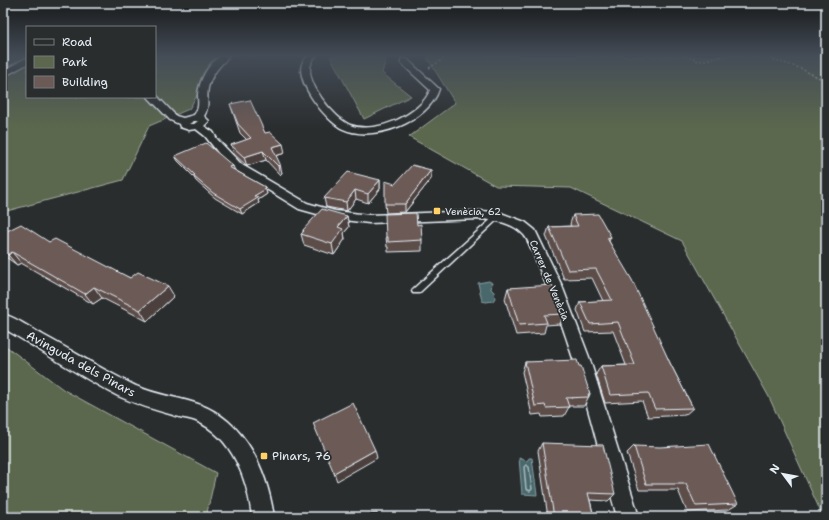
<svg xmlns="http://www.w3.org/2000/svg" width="829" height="520" viewBox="0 0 829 520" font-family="'Shantell Sans',sans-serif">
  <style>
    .green { fill: #5c674e; stroke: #a2aca3 }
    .water { fill: #4a686c; stroke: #899fa4 }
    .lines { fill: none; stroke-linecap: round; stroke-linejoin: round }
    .shore { stroke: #a9bac0; stroke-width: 1.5 }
    .service-casing { stroke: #e8f1f8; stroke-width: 3 }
    .minor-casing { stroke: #e8f1f8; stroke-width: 3 }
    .path { stroke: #e8f1f8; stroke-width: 1.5; stroke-dasharray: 2 2; stroke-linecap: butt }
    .service { fill: #2a2d2e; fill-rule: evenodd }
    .minor { fill: #2a2d2e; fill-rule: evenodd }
    .wall { fill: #5d4d4a; stroke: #e8f1f8 }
    .shaded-wall { fill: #4c3f3c; stroke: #e8f1f8 }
    .building { fill: #6c5a56; stroke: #e8f1f8 }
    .poi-dot { fill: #ffd166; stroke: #2a2d2e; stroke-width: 1.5 }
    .labels { text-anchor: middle; stroke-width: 3.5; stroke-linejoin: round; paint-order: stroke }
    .poi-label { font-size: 10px; fill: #e8f1f8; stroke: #2a2d2e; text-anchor: start }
    .street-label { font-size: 10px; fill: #e8f1f8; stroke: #2a2d2e }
    .near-street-label { font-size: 12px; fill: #e8f1f8; stroke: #2a2d2e }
    .near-poi-label { font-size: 12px; fill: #e8f1f8; stroke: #2a2d2e; text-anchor: start }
  </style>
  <rect width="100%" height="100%" fill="#2a2d2e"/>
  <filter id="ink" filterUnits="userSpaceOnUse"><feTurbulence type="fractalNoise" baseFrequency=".025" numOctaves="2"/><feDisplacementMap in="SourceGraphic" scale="8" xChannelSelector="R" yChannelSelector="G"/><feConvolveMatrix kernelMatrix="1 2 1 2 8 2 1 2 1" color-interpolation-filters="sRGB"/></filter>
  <g filter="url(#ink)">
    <path class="green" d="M 3,56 L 27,56 L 27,97 L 155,97 L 155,56 L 220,56 L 189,109 L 149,126 L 123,180 L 3,212 Z
      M 330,56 L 387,56 L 382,73 L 411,96 L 364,119 Z
      M 426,56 L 826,56 L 826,517 L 823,517 L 769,397 L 682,241 L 571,188 L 496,186 L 409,137 L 455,103 Z
      M 3,344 L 64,390 L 216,473 L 206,517 L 3,517 Z"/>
    <path class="water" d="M 489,281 L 492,283 L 491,289 L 494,292 L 495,298 L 493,301 L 486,302 L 482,301 L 478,283 Z
      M 519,458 L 527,461 L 529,458 L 532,458 L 537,495 L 522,494 Z"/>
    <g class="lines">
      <path class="shore" d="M 526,465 L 529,467 L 532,489 L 530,491 L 526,489 L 524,467 Z"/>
      <defs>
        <path id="service" d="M 498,214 L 500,215 L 501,216 L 500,217 L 419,293 L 413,293 L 412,291 L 413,289 L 496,215 Z"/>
        <path id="minor" d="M 220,56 L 229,56 C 220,66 211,74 208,88 C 206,98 210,107 204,116 L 209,121 L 204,126 L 213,132 L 217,139 L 242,165 L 307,203 L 335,211 L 369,215 L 479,211 L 498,212 L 525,222 L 535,230 L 562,286 L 589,357 L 639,517 L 617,517 C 594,434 575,347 539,268 C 535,259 530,242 524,235 C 512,222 495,220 479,219 L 369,223 L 335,219 L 299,209 L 234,169 L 223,159 L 205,136 L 196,129 L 189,130 L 180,127 L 179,124 L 170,120 L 148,97 L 155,97 L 156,95 L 176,116 L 183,118 L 194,115 C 200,108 198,102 198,94 C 200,79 208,65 220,56 ZM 194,121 L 198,121 L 194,124 L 189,124 Z
          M 308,56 L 316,56 C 314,58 311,61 311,64 C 304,82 334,118 350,125 C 375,135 422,114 430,90 L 401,63 L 401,59 L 407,59 L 439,89 C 429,122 373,143 343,129 C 326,121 296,83 302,64 C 303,61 306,58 308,56 Z
          M 24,59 L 27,59 L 27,64 L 3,77 L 3,71 Z
          M 3,314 C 17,318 30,328 43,335 C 71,350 98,367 126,381 C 149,394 174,396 198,404 C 246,421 267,471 274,517 L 252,517 C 248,481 233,437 196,421 C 189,418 180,418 173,415 C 154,410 136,404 118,396 C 79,376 41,350 3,328 Z"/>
      </defs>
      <use href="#service" class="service-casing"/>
      <use href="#minor" class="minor-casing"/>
      <path class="path" d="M 685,56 L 699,61 L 724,56
        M 762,56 L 797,67 L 826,81
        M 429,68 L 448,56"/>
      <use href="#service" class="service"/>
      <use href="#minor" class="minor"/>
    </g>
    <path class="wall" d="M 230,104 L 265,133 L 285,153 L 276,156 L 282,173 L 280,175 L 266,160 L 247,166 L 234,154 L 231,145 L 247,140 L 240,133 Z
      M 175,156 L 233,166 L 234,170 L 265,187 L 267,194 L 258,200 L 259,203 L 242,214 L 215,198 L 196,181 L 193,176 L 178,161 Z
      M 431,170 L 431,179 L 405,212 L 386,213 L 385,204 L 395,184 Z
      M 380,180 L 380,189 L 368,203 L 356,199 L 347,211 L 326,207 L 324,198 Z
      M 573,215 L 611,237 L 609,241 L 670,363 L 693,408 L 685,415 L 648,417 L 642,401 L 605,403 L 596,374 L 601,366 L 626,365 L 613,331 L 585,332 L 577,310 L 580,302 L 603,301 L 592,278 L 564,279 L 546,236 L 549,227 L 571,226 L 570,224 Z
      M 347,216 L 349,227 L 344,233 L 345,239 L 334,255 L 304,245 L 301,234 L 303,232 L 303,230 Z
      M 417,225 L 422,240 L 422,251 L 388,252 L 388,247 L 387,247 L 386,237 Z
      M 3,233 L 49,242 L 130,278 L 174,296 L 147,321 L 102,298 L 93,304 L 21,263 L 17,265 L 3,255 Z
      M 508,288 L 564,314 L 560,324 L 546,325 L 544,333 L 516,335 L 505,299 Z
      M 525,362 L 579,366 L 590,394 L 584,406 L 568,406 L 569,407 L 564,416 L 542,417 L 541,414 L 532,415 L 522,372 Z
      M 542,443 L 615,494 L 608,501 L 590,500 L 594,517 L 548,517 L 538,451 Z
      M 634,446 L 738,504 L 728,510 L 687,512 L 678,490 L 639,490 L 627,453 Z"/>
    <path class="shaded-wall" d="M 283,144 L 285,153 L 275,156 L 272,147 Z
      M 263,151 L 266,160 L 247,166 L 244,157 Z
      M 280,164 L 282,173 L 280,175 L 278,166 Z
      M 233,166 L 235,171 L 229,167 Z
      M 431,170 L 431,179 L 405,212 L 405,204 Z
      M 380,180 L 380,189 L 368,203 L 368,194 Z
      M 265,187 L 267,194 L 258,200 L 259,203 L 242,214 L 240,209 Z
      M 355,190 L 356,199 L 347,211 L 346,202 Z
      M 347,216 L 349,227 L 344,233 L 345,239 L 334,255 L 332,244 L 338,227 Z
      M 12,252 L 21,263 L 17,265 L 8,255 Z
      M 168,286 L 174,296 L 147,321 L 140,310 Z
      M 94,287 L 102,298 L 93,304 L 85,294 Z
      M 375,450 L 377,458 L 337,481 L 334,473 Z"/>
    <path class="building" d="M 250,100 L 265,133 L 270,132 L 283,144 L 272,147 L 280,164 L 278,166 L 263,151 L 244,157 L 231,145 L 251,138 L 238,124 L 230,104 Z
      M 206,143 L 233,166 L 229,167 L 265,187 L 264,188 L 266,189 L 254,196 L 258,198 L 240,209 L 213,193 L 193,176 L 195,175 L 175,156 Z
      M 412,165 L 431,170 L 405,204 L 385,204 L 385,181 L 395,184 Z
      M 348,172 L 380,180 L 368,194 L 355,190 L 346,202 L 324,198 Z
      M 322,209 L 347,216 L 338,227 L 343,229 L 332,244 L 301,234 L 304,231 L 303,230 Z
      M 416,213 L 417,225 L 421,224 L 422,240 L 388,242 L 388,237 L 386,237 L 385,214 Z
      M 598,214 L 611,237 L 607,238 L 632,280 L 670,363 L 693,408 L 655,409 L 648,393 L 610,395 L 601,366 L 635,365 L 618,322 L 590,324 L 580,302 L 612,300 L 596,269 L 568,270 L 549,227 L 578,226 L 573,215 Z
      M 21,224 L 49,242 L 55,239 L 130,278 L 138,272 L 168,286 L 140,310 L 94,287 L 85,294 L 12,252 L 8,255 L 3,251 L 3,233 Z
      M 552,285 L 564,314 L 544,315 L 547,323 L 519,325 L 508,288 Z
      M 577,360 L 579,366 L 581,366 L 590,394 L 588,394 L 589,397 L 566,398 L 569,407 L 546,408 L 545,405 L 535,406 L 525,362 Z
      M 353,403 L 375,450 L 334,473 L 313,423 Z
      M 542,443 L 603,445 L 615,494 L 588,493 L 594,517 L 554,517 Z
      M 709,444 L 738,504 L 696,506 L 686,484 L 646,484 L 634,446 L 660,447 Z
      M 377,513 L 377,517 L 347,517 Z"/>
  </g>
  <linearGradient id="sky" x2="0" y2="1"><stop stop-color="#171919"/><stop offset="0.43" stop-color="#444c57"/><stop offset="1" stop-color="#444c57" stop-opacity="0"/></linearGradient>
  <rect width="829" height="129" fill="url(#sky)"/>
  <g class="poi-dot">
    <rect x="433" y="207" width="8" height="8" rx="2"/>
    <rect x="260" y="452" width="8" height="8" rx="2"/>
  </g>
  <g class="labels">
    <g class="poi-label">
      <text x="445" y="215">Venècia, 62</text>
    </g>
    <g class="street-label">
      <text transform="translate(550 280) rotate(67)" y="4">Carrer de Venècia</text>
    </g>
    <g class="near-street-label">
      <text transform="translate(81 364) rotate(29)" y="4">Avinguda dels Pinars</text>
    </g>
    <g class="near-poi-label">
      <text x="272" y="460">Pinars, 76</text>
    </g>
  </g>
  <rect width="829" height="520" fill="none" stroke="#2a2d2e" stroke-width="16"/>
  <rect x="8" y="8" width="813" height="504" fill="none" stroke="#e8f1f8" stroke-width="1.5" filter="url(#ink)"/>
  <rect x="26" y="26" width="130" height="72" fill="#2a2d2e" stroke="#767b7f"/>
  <rect x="34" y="39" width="20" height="6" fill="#2a2d2e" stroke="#767b7f"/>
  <text x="62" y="46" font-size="12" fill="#e8f1f8">Road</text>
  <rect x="34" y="56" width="20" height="12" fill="#5c674e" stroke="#767b7f"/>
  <text x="62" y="66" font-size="12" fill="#e8f1f8">Park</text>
  <rect x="34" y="76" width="20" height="12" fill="#6c5a56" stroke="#767b7f"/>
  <text x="62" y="86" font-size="12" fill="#e8f1f8">Building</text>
  <g transform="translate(783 474) rotate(302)" stroke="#2a2d2e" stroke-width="3" paint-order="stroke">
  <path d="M0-3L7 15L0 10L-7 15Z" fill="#e8f1f8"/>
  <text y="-6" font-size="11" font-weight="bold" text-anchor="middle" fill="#e8f1f8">N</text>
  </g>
</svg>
